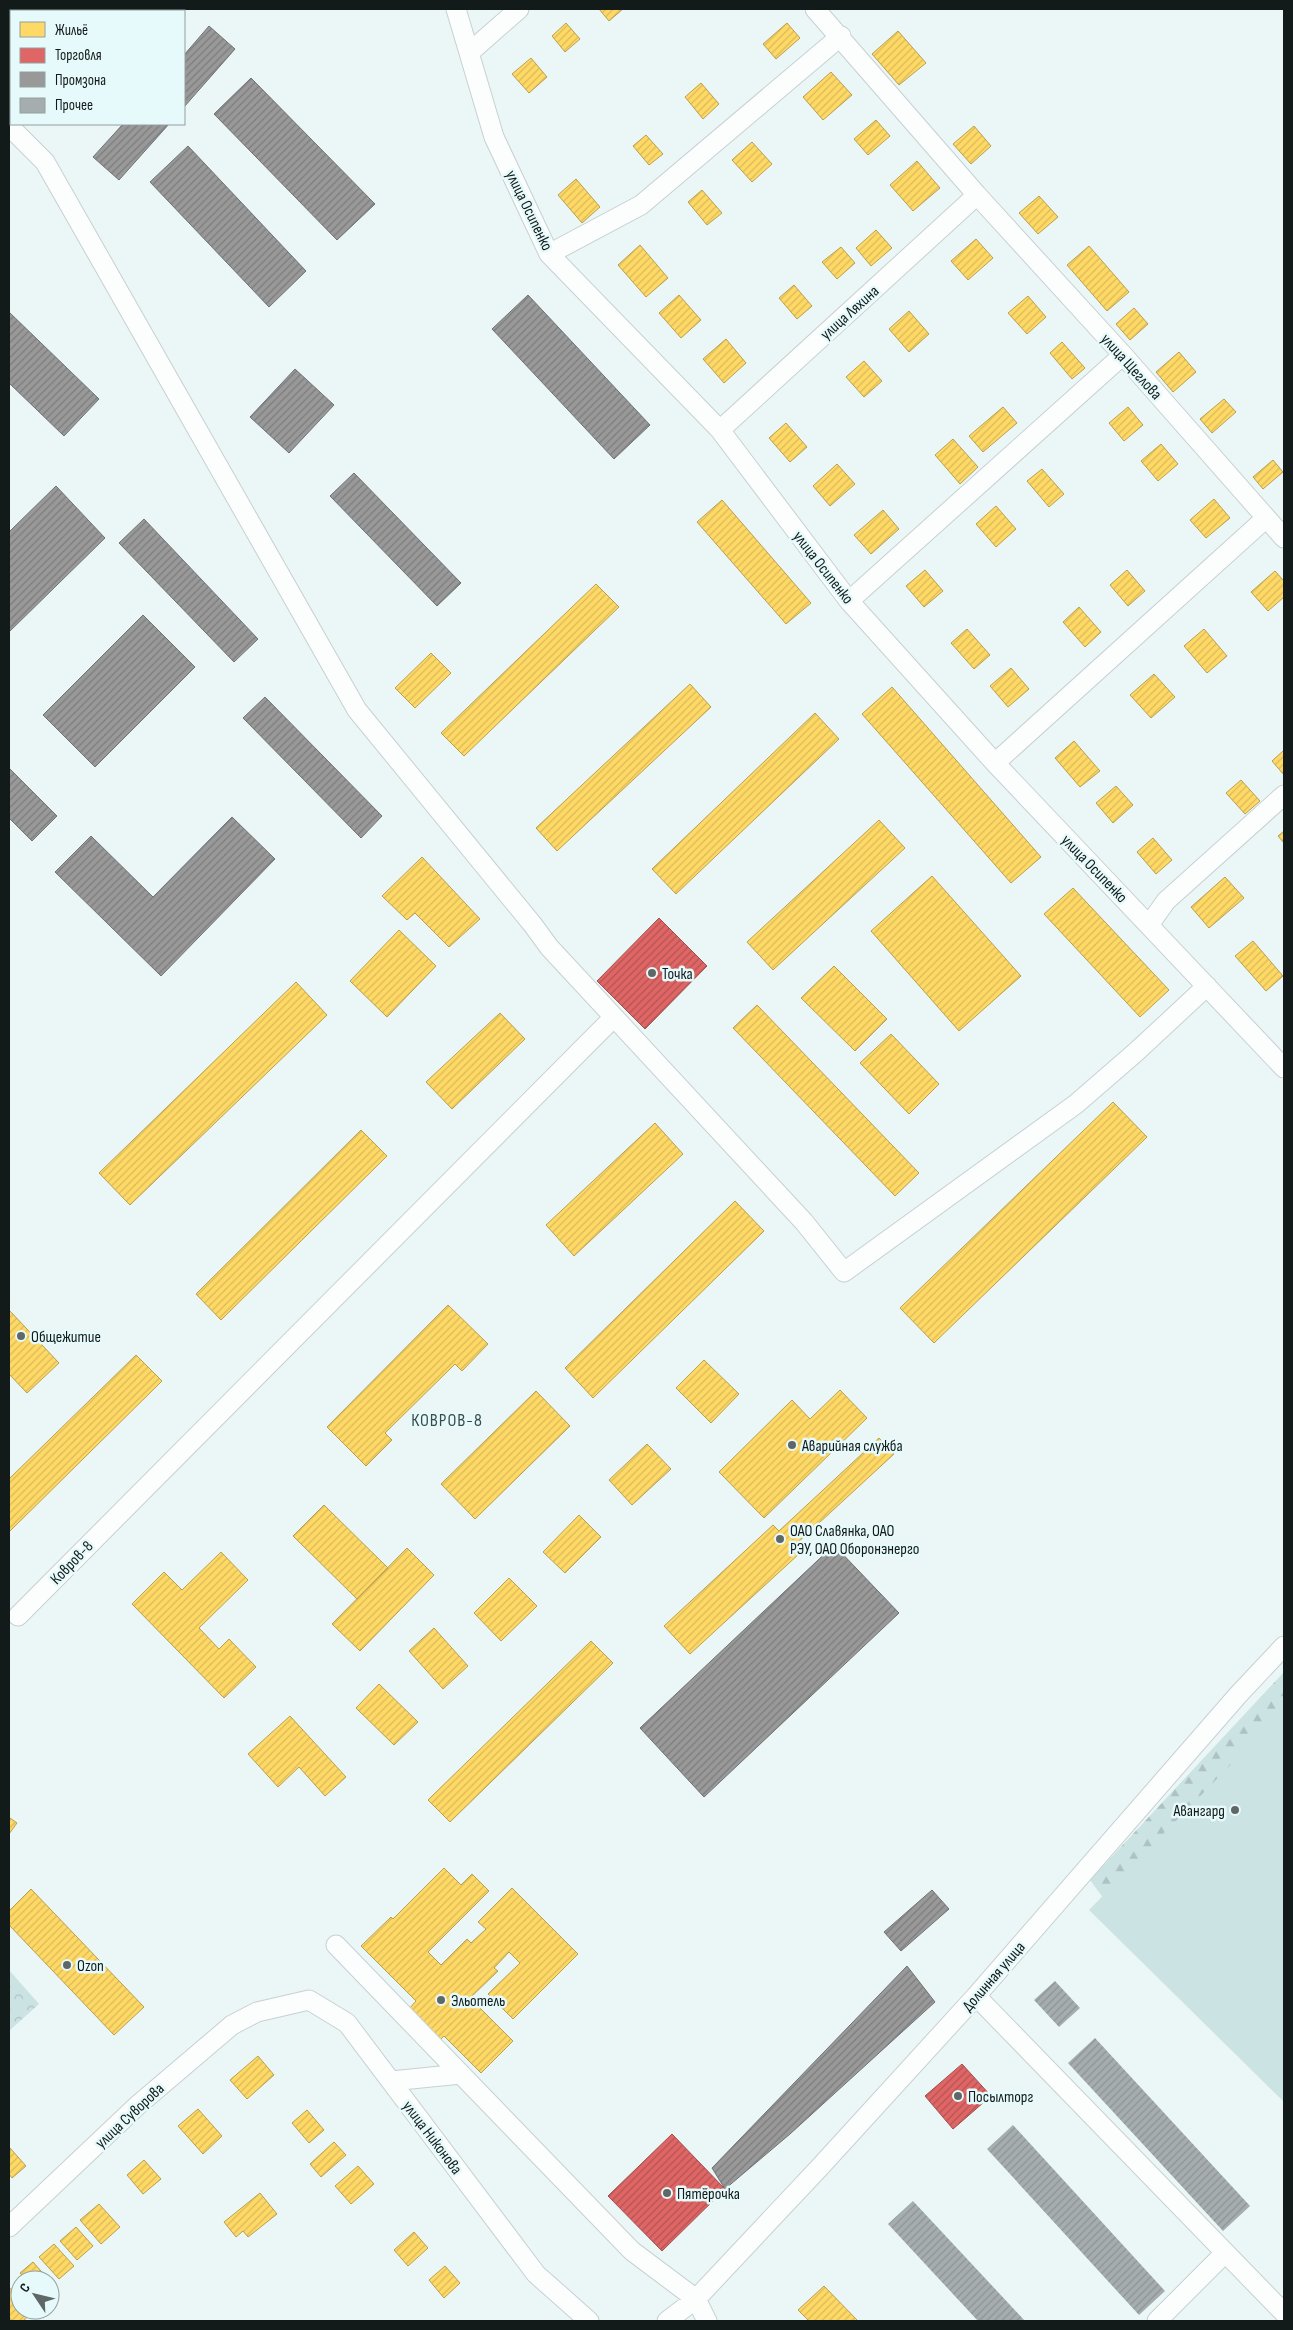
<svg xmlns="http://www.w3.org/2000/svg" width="1293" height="2330" viewBox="0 0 1293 2330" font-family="'Sofia Sans Condensed',sans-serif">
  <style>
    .forest { fill: url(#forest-firs) }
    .park { fill: url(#park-crowns) }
    .pitch { fill: #cce3e4 }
    .homes { fill: url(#homes-hatch); stroke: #b8a04f }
    .shops { fill: url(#shops-hatch); stroke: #a24f4f }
    .industry { fill: url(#industry-hatch); stroke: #717373 }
    .building { fill: url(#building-hatch) }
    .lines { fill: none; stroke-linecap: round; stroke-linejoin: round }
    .street-casing { stroke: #c8d0d0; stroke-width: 21 }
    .street { stroke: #fcfefe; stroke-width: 19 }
    .poi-dot { fill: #5f6767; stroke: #e7fafb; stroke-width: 2 }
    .labels { text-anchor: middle; stroke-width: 5; stroke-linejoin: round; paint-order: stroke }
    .street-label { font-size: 16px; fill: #131a1a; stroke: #e7fafb }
    .poi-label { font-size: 16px; fill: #131a1a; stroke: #e7fafb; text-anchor: start }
    .neighbourhood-label { font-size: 18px; letter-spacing: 1px; fill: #3b4b4c; stroke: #e7fafb }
  </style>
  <defs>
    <pattern id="forest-firs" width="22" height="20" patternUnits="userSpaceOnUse" patternTransform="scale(1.25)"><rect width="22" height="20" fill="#cce3e4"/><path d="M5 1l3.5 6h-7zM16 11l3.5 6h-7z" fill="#aec2c3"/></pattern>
    <pattern id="park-crowns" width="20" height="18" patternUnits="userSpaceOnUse" patternTransform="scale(1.25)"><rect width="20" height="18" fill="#cce3e4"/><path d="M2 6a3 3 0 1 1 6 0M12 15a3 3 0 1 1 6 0" fill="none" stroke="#aec2c3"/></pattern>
    <pattern id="homes-hatch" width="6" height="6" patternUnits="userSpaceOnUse" patternTransform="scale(1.25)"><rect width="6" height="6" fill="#ffd966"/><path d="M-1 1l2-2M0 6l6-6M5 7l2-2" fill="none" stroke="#daba58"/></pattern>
    <pattern id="shops-hatch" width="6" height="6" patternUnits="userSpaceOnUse" patternTransform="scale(1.25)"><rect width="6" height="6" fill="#e06666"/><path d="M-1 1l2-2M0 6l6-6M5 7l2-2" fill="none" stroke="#b45353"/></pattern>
    <pattern id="industry-hatch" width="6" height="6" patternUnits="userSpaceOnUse" patternTransform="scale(1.25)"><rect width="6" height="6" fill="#999"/><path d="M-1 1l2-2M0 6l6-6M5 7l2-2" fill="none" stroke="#7c7c7c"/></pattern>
    <pattern id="building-hatch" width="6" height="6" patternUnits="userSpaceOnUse" patternTransform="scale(1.25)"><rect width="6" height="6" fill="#a6adae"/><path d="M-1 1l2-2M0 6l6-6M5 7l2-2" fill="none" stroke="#8e9495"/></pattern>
  </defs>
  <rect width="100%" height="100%" fill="#ebf6f6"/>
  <path class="forest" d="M 1284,1672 L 1284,1743 L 1104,1899 L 1090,1880 Z"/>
  <path class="park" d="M 9,1970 L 39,2004 L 9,2031 Z"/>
  <path class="pitch" d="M 1284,1710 L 1284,2102 L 1089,1910 Z"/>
  <path class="homes" d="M 599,9 L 623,9 L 609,21 Z
    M 566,23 L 580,39 L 565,52 L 552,36 Z
    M 787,23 L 800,38 L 776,59 L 763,44 Z
    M 898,31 L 926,63 L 899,85 L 872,54 Z
    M 531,58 L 547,77 L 529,93 L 512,74 Z
    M 831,72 L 852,95 L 823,120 L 803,97 Z
    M 701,83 L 719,104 L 703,119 L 685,97 Z
    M 876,120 L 890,136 L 868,155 L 854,139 Z
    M 974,126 L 991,146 L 971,164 L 953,144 Z
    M 646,135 L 663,154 L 649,165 L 633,146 Z
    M 752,142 L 772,164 L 752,182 L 732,160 Z
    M 917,161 L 940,188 L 913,211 L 890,185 Z
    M 576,179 L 600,207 L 582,223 L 558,195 Z
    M 702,190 L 722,213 L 707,225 L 688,202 Z
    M 1039,196 L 1058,217 L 1038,234 L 1019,213 Z
    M 876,230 L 892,248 L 871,266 L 856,248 Z
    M 976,239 L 993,258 L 968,280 L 951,261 Z
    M 640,245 L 668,278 L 646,297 L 618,265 Z
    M 1089,246 L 1129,292 L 1107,311 L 1067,265 Z
    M 841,247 L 855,263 L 837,279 L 822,262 Z
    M 794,285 L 812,306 L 797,319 L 779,298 Z
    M 679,295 L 701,320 L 681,338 L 659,313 Z
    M 1028,296 L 1046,317 L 1027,334 L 1008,313 Z
    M 1134,308 L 1148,324 L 1130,340 L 1116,324 Z
    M 909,311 L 929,334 L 909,352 L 889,329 Z
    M 726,339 L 746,363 L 724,383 L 703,359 Z
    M 1062,342 L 1085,368 L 1072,379 L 1050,353 Z
    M 1179,352 L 1196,372 L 1173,392 L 1156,372 Z
    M 864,361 L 882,381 L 864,397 L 846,377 Z
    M 1224,399 L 1236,412 L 1212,433 L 1200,419 Z
    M 1003,407 L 1017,423 L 983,452 L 969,436 Z
    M 1128,407 L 1143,425 L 1124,441 L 1109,423 Z
    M 786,423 L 807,447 L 790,462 L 769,438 Z
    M 953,439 L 978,467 L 960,484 L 935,455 Z
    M 1161,444 L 1178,464 L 1158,481 L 1141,461 Z
    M 1273,460 L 1283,472 L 1263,489 L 1253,477 Z
    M 837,464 L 855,484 L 830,506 L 813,486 Z
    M 1042,469 L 1064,494 L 1049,507 L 1027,481 Z
    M 1214,499 L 1230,518 L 1206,538 L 1190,520 Z
    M 722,500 L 811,603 L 786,624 L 697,522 Z
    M 996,506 L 1016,529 L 996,547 L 976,524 Z
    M 883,510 L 899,529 L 871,554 L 854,535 Z
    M 925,570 L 943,591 L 924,607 L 906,586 Z
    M 1127,570 L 1145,591 L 1128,606 L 1110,585 Z
    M 1275,571 L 1284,581 L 1284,597 L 1268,611 L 1251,592 Z
    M 596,584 L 619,607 L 464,756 L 441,733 Z
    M 1079,607 L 1101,632 L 1085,647 L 1063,622 Z
    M 967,629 L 990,655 L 974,669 L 951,643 Z
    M 1204,629 L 1227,656 L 1207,673 L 1184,646 Z
    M 431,653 L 451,673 L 415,708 L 395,688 Z
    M 1011,668 L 1029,689 L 1008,707 L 990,686 Z
    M 1154,674 L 1175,697 L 1151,718 L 1130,695 Z
    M 690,684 L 711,707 L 557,851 L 536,828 Z
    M 892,687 L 1041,857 L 1011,883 L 862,714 Z
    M 815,713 L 839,739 L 676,894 L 652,869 Z
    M 1074,741 L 1100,771 L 1080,787 L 1055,758 Z
    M 1283,751 L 1284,753 L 1284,775 L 1272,761 Z
    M 1241,780 L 1260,801 L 1245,814 L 1226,793 Z
    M 1116,786 L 1133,805 L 1113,823 L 1096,803 Z
    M 879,820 L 905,848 L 773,970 L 747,942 Z
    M 1284,831 L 1284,843 L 1278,836 Z
    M 1153,838 L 1172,860 L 1156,874 L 1137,852 Z
    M 422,857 L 480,919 L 449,947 L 415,913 L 407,920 L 382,896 Z
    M 932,876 L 1021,976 L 959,1031 L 871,931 Z
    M 1225,877 L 1244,898 L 1209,928 L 1191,907 Z
    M 1073,888 L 1169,990 L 1140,1017 L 1044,914 Z
    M 399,930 L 436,966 L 387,1017 L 350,981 Z
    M 1253,941 L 1283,976 L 1266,991 L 1235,956 Z
    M 834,966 L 887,1019 L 855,1051 L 801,998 Z
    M 296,982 L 327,1015 L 130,1205 L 99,1173 Z
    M 757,1005 L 919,1173 L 895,1196 L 733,1028 Z
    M 500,1013 L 525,1039 L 452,1109 L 426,1082 Z
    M 891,1034 L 939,1084 L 909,1114 L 860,1063 Z
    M 1113,1102 L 1147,1137 L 934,1343 L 900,1308 Z
    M 655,1123 L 683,1154 L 574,1256 L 546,1225 Z
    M 361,1130 L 387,1156 L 221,1320 L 196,1294 Z
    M 735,1201 L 764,1231 L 593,1398 L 565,1368 Z
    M 448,1305 L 488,1344 L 462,1371 L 455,1364 L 385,1433 L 392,1440 L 366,1466 L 327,1427 Z
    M 9,1310 L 59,1363 L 27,1393 L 9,1374 Z
    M 136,1355 L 162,1381 L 9,1532 L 9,1479 Z
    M 704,1360 L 739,1394 L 711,1423 L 676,1388 Z
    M 840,1390 L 867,1418 L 764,1518 L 719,1472 L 792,1400 L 810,1419 Z
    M 536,1391 L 570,1426 L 475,1519 L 441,1484 Z
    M 879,1438 L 894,1454 L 794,1546 L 800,1553 L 690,1654 L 664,1626 L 773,1525 L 779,1531 Z
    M 647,1444 L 671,1469 L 632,1505 L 609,1480 Z
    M 324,1505 L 388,1568 L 357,1599 L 293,1536 Z
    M 579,1515 L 601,1537 L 565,1573 L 543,1552 Z
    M 407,1548 L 434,1575 L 360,1651 L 332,1624 Z
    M 221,1552 L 248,1580 L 199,1628 L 219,1649 L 229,1639 L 256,1667 L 224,1698 L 132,1604 L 164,1572 L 182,1590 Z
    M 509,1578 L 537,1606 L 501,1641 L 474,1613 Z
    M 434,1628 L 468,1666 L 443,1689 L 409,1651 Z
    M 591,1641 L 613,1663 L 450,1822 L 428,1800 Z
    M 379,1684 L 418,1722 L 394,1745 L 356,1708 Z
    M 290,1716 L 346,1777 L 325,1796 L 299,1767 L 278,1787 L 248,1754 Z
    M 10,1818 L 17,1823 L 9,1834 L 9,1819 Z
    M 444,1868 L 461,1885 L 472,1874 L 489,1891 L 428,1952 L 441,1965 L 467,1939 L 471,1943 L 486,1929 L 478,1922 L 512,1888 L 578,1954 L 513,2019 L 488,1994 L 520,1963 L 509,1952 L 494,1968 L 498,1971 L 470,1998 L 513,2041 L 481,2073 L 444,2036 L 440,2040 L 409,2009 L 416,2001 L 361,1946 L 391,1917 L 393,1919 Z
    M 31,1889 L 144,2007 L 114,2035 L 9,1925 L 9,1911 Z
    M 258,2056 L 274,2075 L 247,2099 L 230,2080 Z
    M 198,2109 L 222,2136 L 203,2154 L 178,2126 Z
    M 307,2110 L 324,2130 L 309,2143 L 292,2123 Z
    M 334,2142 L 346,2155 L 321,2177 L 310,2164 Z
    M 10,2148 L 26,2166 L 12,2178 L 9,2174 Z
    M 144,2160 L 161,2179 L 143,2194 L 127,2175 Z
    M 358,2166 L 374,2184 L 351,2204 L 335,2186 Z
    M 260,2193 L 277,2214 L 248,2237 L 243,2231 L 236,2237 L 224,2222 Z
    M 99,2204 L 120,2227 L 101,2244 L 80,2220 Z
    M 76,2227 L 93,2246 L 77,2260 L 60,2241 Z
    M 414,2232 L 428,2248 L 408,2266 L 394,2250 Z
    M 54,2244 L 74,2266 L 59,2279 L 39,2257 Z
    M 33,2262 L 49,2280 L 26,2280 L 20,2273 Z
    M 445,2266 L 460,2283 L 444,2298 L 429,2280 Z
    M 50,2281 L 55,2287 L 50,2291 Z
    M 824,2286 L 858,2321 L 809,2321 L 798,2310 Z
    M 9,2287 L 20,2300 L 20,2310 L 29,2310 L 32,2313 L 23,2321 L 12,2321 L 9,2317 Z"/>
  <path class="shops" d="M 659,918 L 707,966 L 645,1029 L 597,981 Z
    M 962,2064 L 991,2096 L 953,2129 L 925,2096 Z
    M 672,2134 L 725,2189 L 662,2251 L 608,2196 Z"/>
  <path class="industry" d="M 209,26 L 235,49 L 184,107 L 184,55 Z
    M 251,78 L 375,204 L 337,240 L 214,114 Z
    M 123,124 L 169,124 L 119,180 L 93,157 Z
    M 188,146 L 306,271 L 269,307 L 150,182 Z
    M 528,295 L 650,425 L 614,459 L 492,329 Z
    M 9,312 L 99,399 L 64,436 L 9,383 Z
    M 295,369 L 334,405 L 289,453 L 250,417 Z
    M 354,473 L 461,583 L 437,606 L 330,496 Z
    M 56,486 L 105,538 L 9,632 L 9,532 Z
    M 144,519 L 258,639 L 234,662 L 119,543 Z
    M 143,615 L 195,667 L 95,767 L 43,715 Z
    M 265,697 L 382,816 L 361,838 L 243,718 Z
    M 9,768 L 57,816 L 32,841 L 9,818 Z
    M 232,817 L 275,859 L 161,976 L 55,872 L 91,836 L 153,897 Z
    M 834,1545 L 899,1613 L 704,1797 L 640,1728 Z
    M 932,1890 L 949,1909 L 901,1951 L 884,1932 Z
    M 907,1966 L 935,2002 L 790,2134 L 725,2189 L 712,2168 Z"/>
  <path class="building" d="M 1055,1981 L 1080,2008 L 1059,2027 L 1034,2000 Z
    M 1095,2038 L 1250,2206 L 1223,2231 L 1068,2063 Z
    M 1013,2125 L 1165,2291 L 1139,2315 L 987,2149 Z
    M 913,2201 L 1025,2321 L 978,2321 L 888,2224 Z"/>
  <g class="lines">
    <defs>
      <path id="street" d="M 456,9 L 494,137 L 549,254 L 720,430 L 849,601 L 995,763 L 1284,1068
        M 815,9 L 977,195 L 1123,355 L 1284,538
        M 470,52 L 519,9
        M 9,126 L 45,162 L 357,710 L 533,925 L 549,947 L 804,1222 L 844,1272 L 1076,1104 L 1136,1052 L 1207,986
        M 549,254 L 641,205 L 841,36
        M 720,430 L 977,195
        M 849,601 L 1123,355
        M 995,763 L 1266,518
        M 1149,925 L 1166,901 L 1284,795
        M 18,1616 L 613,1018
        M 336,1945 L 632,2251 L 696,2299 L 707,2321
        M 976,1996 L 1284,2313
        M 391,2081 L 461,2074
        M 9,2227 L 138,2105 L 232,2025 L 257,2012 L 309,2000 L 347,2023 L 536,2274 L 589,2321
        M 667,2321 L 696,2299 L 820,2167 L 976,1996 L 1238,1695 L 1284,1646
        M 1157,2321 L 1225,2253"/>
    </defs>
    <use href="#street" class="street-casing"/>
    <use href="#street" class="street"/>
  </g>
  <g class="poi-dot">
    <circle cx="652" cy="973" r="5"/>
    <circle cx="21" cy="1336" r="5"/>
    <circle cx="792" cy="1445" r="5"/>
    <circle cx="780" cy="1539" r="5"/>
    <circle cx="1235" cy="1810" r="5"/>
    <circle cx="67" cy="1965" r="5"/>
    <circle cx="441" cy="2000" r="5"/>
    <circle cx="958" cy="2096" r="5"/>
    <circle cx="667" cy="2193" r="5"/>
  </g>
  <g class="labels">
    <g class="street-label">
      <text transform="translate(530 210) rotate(64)" y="6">улица Осипенко</text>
      <text transform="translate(849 312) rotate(-42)" y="6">улица Ляхина</text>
      <text transform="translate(1132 366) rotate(48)" y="6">улица Щеглова</text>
      <text transform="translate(824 567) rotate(52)" y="6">улица Осипенко</text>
      <text transform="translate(1095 868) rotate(46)" y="6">улица Осипенко</text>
      <text transform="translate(71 1562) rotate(-46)" y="6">Ковров-8</text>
      <text transform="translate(993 1976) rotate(-49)" y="6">Долинная улица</text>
      <text transform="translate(129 2115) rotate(-43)" y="6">улица Суворова</text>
      <text transform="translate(433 2137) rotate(53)" y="6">улица Никонова</text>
    </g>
    <g class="poi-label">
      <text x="662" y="979">Точка</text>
      <text x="31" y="1342">Общежитие</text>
      <text x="802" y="1451">Аварийная служба</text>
      <text x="790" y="1536">ОАО Славянка, ОАО<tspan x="790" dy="18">РЭУ, ОАО Оборонэнерго</tspan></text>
      <text x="1225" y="1816" text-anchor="end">Авангард</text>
      <text x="77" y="1971">Ozon</text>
      <text x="451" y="2006">Эльотель</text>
      <text x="968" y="2102">Посылторг</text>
      <text x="677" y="2199">Пятёрочка</text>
    </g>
    <g class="neighbourhood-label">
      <text x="447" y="1426">КОВРОВ-8</text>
    </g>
  </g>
  <rect width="1293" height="2330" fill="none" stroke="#131a1a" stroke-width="20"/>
  <rect x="10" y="10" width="175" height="115" fill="#e7fafb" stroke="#92a0a1"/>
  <rect x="20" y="22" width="25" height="15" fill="#ffd966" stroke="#92a0a1"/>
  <text x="55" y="35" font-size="15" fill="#131a1a">Жильё</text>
  <rect x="20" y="48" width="25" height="15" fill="#e06666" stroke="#92a0a1"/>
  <text x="55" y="60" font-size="15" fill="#131a1a">Торговля</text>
  <rect x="20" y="72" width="25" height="15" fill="#999999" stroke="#92a0a1"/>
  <text x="55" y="85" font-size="15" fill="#131a1a">Промзона</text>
  <rect x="20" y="98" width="25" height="15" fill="#a6adae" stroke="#92a0a1"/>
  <text x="55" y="110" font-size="15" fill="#131a1a">Прочее</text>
  <g transform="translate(35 2295) rotate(305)"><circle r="24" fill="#e7fafb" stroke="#92a0a1"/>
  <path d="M0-4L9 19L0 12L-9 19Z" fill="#5f6767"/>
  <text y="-8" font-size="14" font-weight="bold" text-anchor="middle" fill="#131a1a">С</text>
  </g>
</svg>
